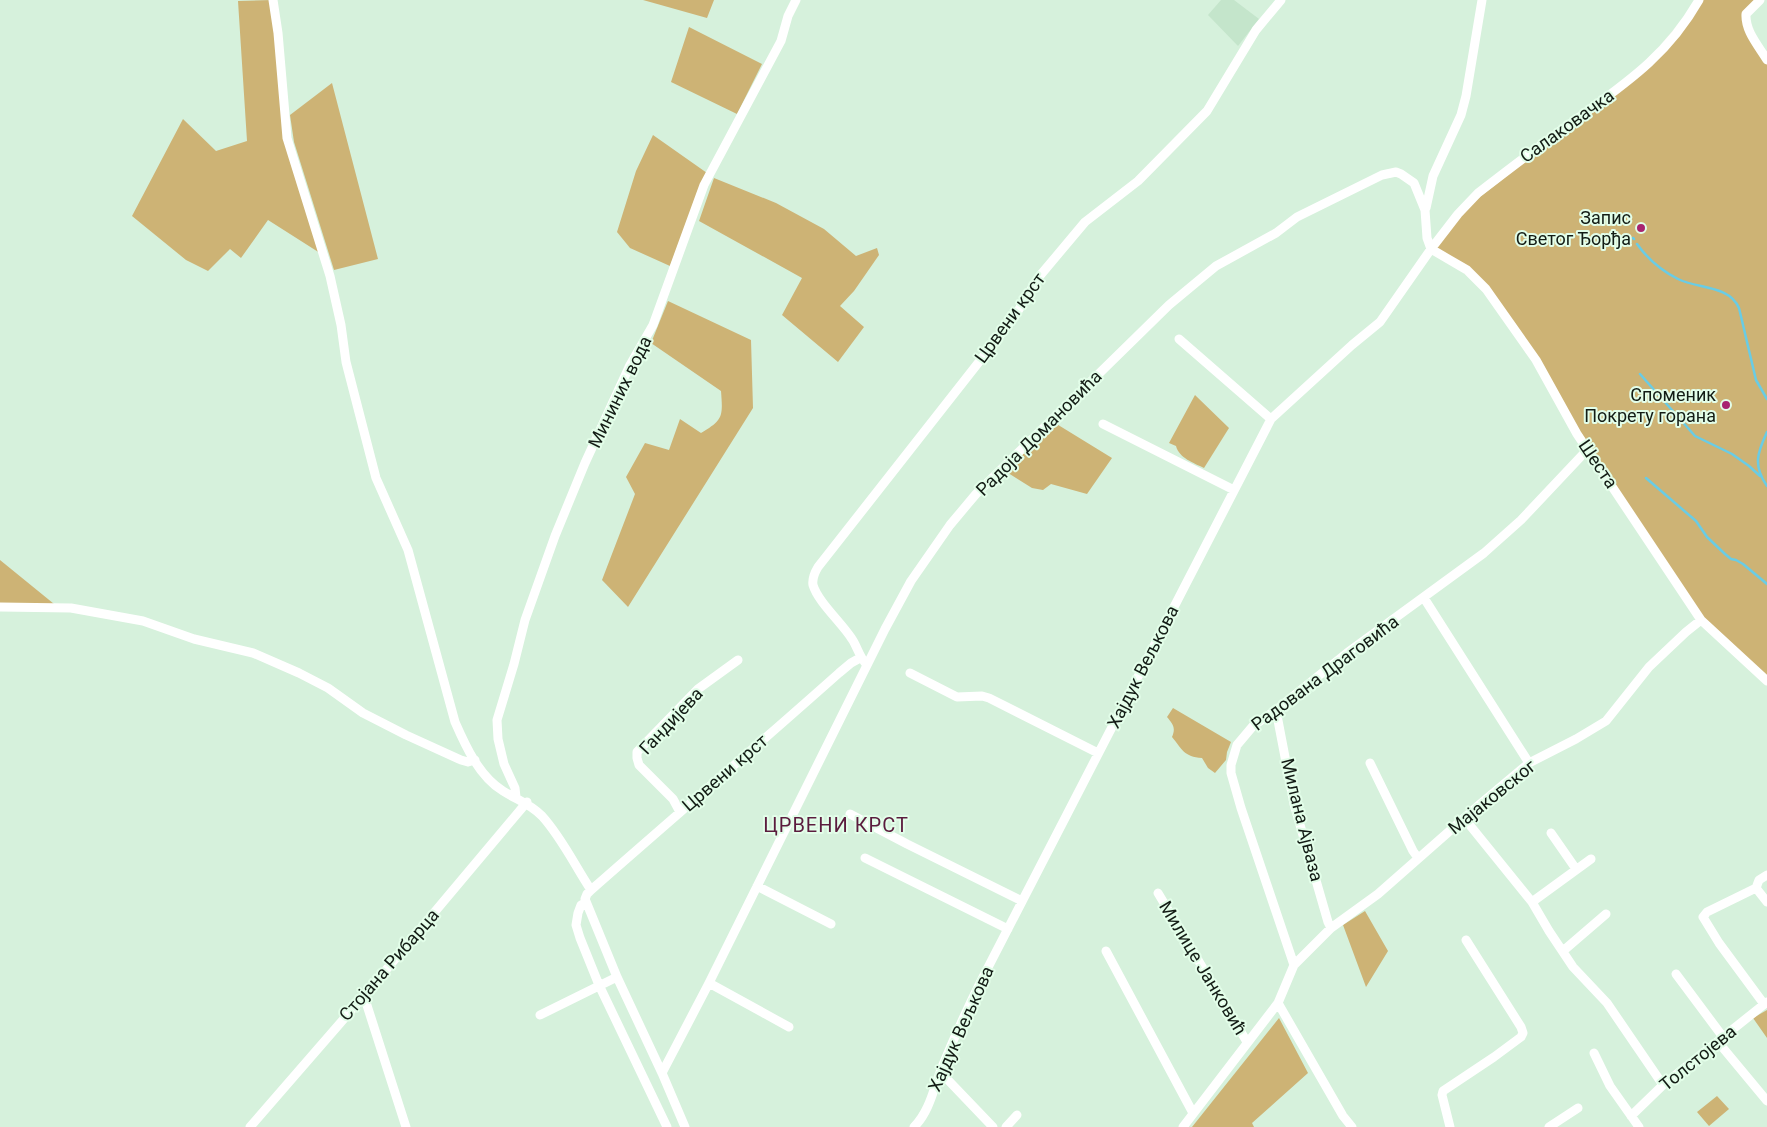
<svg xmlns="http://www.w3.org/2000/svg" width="1767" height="1127" viewBox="0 0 1767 1127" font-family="Roboto,sans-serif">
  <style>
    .built { fill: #c4e5cb }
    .green { fill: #cdb375 }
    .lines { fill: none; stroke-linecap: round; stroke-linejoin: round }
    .stream { stroke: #69cce5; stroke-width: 2.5 }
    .street { stroke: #fff; stroke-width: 9 }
    .poi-dot { fill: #a82470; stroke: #e3fee9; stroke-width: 2 }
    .labels { text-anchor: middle; stroke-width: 4; stroke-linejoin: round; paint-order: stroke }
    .street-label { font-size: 18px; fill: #131c15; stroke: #e3fee9 }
    .poi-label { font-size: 18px; fill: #131c15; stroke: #e3fee9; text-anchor: end }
    .quarter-label { font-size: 20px; letter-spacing: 1px; fill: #5b1c3e; stroke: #e3fee9 }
  </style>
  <rect width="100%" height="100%" fill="#d6f1dc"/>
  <path class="built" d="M 1221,0 L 1234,0 L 1259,19 L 1238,46 L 1208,15 Z"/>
  <path class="green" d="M 272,0 L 287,138 L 323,255 L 268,220 L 241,258 L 230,249 L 208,271 L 186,260 L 132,216 L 183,119 L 216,151 L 247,141 L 238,1 Z
    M 643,0 L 714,0 L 707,18 Z
    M 1699,0 L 1760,0 L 1746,14 L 1767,60 L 1767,681 L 1715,635 L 1644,534 L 1536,360 L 1486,289 L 1431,249 L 1458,214 L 1635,76 Z
    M 689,27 L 762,64 L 737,114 L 671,82 Z
    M 332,83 L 378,259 L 334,270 L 294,142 L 290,115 Z
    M 653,135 L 707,173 L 670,266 L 630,248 L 617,232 L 636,171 Z
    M 714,178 L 776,203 L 824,229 L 856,256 L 877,248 L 879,255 L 854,291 L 840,306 L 864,327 L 838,362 L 782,315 L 802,278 L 699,221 Z
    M 668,301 L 751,340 L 753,408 L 628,607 L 602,580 L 635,494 L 626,477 L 645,443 L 669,450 L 680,419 L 701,433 C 723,420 723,417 721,391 L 651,343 Z
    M 1195,395 L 1229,428 L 1204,468 C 1194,463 1179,458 1176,446 L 1169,443 Z
    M 1055,423 L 1112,458 L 1087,494 L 1051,484 L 1043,490 L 1032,488 L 1005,471 Z
    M 0,560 L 59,608 L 0,607 Z
    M 1173,708 L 1231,742 L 1227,752 L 1226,760 L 1215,773 L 1208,768 L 1202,758 C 1184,757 1182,749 1172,737 C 1176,728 1173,724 1167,717 Z
    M 1365,911 L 1388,951 L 1366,987 L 1343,925 Z
    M 1767,1010 L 1767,1038 L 1753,1018 Z
    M 1279,1018 L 1308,1073 L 1252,1123 L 1254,1127 L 1192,1127 Z
    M 1717,1096 L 1729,1109 L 1709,1126 L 1697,1112 Z"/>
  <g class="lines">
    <path class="stream" d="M 1633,238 L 1634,239
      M 1637,244 C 1647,258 1662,271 1678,279 C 1698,289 1729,285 1739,308 L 1756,380 L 1767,399
      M 1640,374 L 1695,436 L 1732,454 L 1749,466 L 1760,476
      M 1767,432 C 1757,453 1753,466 1767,486
      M 1646,478 L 1696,521 L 1707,537 L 1725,554 L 1731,559 L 1736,560 L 1743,564 L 1767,584"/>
    <path class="street" d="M 273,0 L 278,33 L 287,138 L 330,276 L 341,325 L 346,362 L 376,478 L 408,550 L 455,722 C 466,747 479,776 503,791 C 517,800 529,803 542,816 C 562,838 575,866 591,890
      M 1760,0 L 1746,14 C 1745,31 1758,45 1767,60
      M 1426,208 L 1433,176 L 1461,115 L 1466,96 L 1482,0
      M 1179,339 L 1271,419
      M 1103,424 L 1234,490
      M 1424,598 L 1529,763
      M 0,607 L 71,608 L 143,621 L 194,639 L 253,653 L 299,673 L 328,688 L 363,713 L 406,735 L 461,760 L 468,762 L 475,760
      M 867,665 C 859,657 858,648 852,639 C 842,623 818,602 813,585 C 812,579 815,572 818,567 L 1015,316 L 1038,278 L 1085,222 L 1138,181 L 1207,111 L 1256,30 L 1281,0
      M 910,673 L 957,697 L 982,696 L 989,698 L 1098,753
      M 1276,710 L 1294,804 L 1328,922 L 1331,928
      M 1370,763 L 1413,851 L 1418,858
      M 516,797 L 515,788 L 504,764 L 498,739 L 497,720 L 514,664 L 525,620 L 555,536 L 585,463 L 630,365 L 653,325 L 704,185 L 781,41 L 788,16 L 796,0
      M 680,812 L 673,799 L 639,765 L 637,758 L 637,752 L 698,689 L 738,660
      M 850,814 L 907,844 L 1022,901
      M 1464,818 L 1532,902 L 1549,931 L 1573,967 L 1607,1003 L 1663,1085
      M 1551,833 L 1576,869
      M 865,858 L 1008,929
      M 1767,875 L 1759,880 L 1756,888 L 1767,902
      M 757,886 L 831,924
      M 1756,888 L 1707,912 L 1703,917 L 1719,943 L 1764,1004
      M 1158,893 L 1247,1042
      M 586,902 L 581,905 L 578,913 L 576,925 L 580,938 L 599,985 L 667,1127
      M 1532,902 L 1591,859
      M 1106,951 L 1193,1113
      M 1563,951 L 1606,914
      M 1294,965 L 1241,808 L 1231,773 L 1231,765 L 1237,745 L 1253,726 L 1276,710 L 1347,653 L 1484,553 L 1521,520 L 1587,450
      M 1676,974 L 1723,1037
      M 709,983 L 789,1027
      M 364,996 L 406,1127
      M 1278,1003 L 1343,1116 L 1352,1127
      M 540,1015 L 617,977
      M 1723,1048 L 1767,1101
      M 1594,1053 L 1610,1086 L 1639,1127
      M 662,1073 L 709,983 L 885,629 L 911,581 L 950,525 L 976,494 L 1169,305 L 1216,266 L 1276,233 L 1297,217 L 1382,175 L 1396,172 L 1401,174 L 1414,183 L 1425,210 L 1427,238 L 1431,249 L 1467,270 L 1486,289 L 1536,360 L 1577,434 L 1701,620 L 1767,681
      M 939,1075 L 948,1080 L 993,1127
      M 1631,1116 L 1663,1085 L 1767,1002
      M 250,1127 L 375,983 L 527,802
      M 685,1127 L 662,1073 L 617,977 L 585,899 L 587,894 L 591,890 C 674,817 757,746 839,673 L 851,663 L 860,658
      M 914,1127 C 930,1111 934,1087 942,1067 C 954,1038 967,1009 981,981 L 1271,419 L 1352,345 L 1380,322 L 1431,249 L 1458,214 L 1478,193 C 1509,169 1539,146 1570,124 C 1623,85 1666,58 1699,0
      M 1006,1127 L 1017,1115
      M 1183,1127 L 1278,1003 L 1294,965 L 1331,928 L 1378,894 L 1478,806 L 1529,763 L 1576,739 L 1606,721 L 1649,667 L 1686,632 L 1701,620
      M 1450,1127 L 1442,1095 L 1443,1091 L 1494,1057 L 1521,1037 L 1523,1033 L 1521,1027 L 1466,940
      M 1549,1127 L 1578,1108"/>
  </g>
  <g class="poi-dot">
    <circle cx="1641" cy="228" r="5"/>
    <circle cx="1726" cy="405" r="5"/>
  </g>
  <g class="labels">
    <g class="street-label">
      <text transform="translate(1567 126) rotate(-36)" y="6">Салаковачка</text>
      <text transform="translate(1010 318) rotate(-54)" y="6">Црвени крст</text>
      <text transform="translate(620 392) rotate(-64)" y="6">Мининих вода</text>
      <text transform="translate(1039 433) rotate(-45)" y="6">Радоја Домановића</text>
      <text transform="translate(1598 464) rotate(56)" y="6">Шеста</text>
      <text transform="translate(1143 667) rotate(-63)" y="6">Хајдук Вељкова</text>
      <text transform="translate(1325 673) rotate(-37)" y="6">Радована Драговића</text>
      <text transform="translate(671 721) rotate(-47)" y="6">Гандијева</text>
      <text transform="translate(725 773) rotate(-41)" y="6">Црвени крст</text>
      <text transform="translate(1492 797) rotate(-39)" y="6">Мајаковског</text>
      <text transform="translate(1302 820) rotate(76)" y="6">Милана Ајваза</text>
      <text transform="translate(389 965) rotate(-49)" y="6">Стојана Рибарца</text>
      <text transform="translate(1203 968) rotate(59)" y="6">Милице Јанковић</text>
      <text transform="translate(961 1029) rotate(-66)" y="6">Хајдук Вељкова</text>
      <text transform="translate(1698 1058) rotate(-39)" y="6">Толстојева</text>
    </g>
    <g class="poi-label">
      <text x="1631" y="224">Запис<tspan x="1631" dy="21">Светог Ђорђа</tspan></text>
      <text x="1716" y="401">Споменик<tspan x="1716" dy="21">Покрету горана</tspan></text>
    </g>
    <g class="quarter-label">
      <text x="836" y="832">ЦРВЕНИ КРСТ</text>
    </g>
  </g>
</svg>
